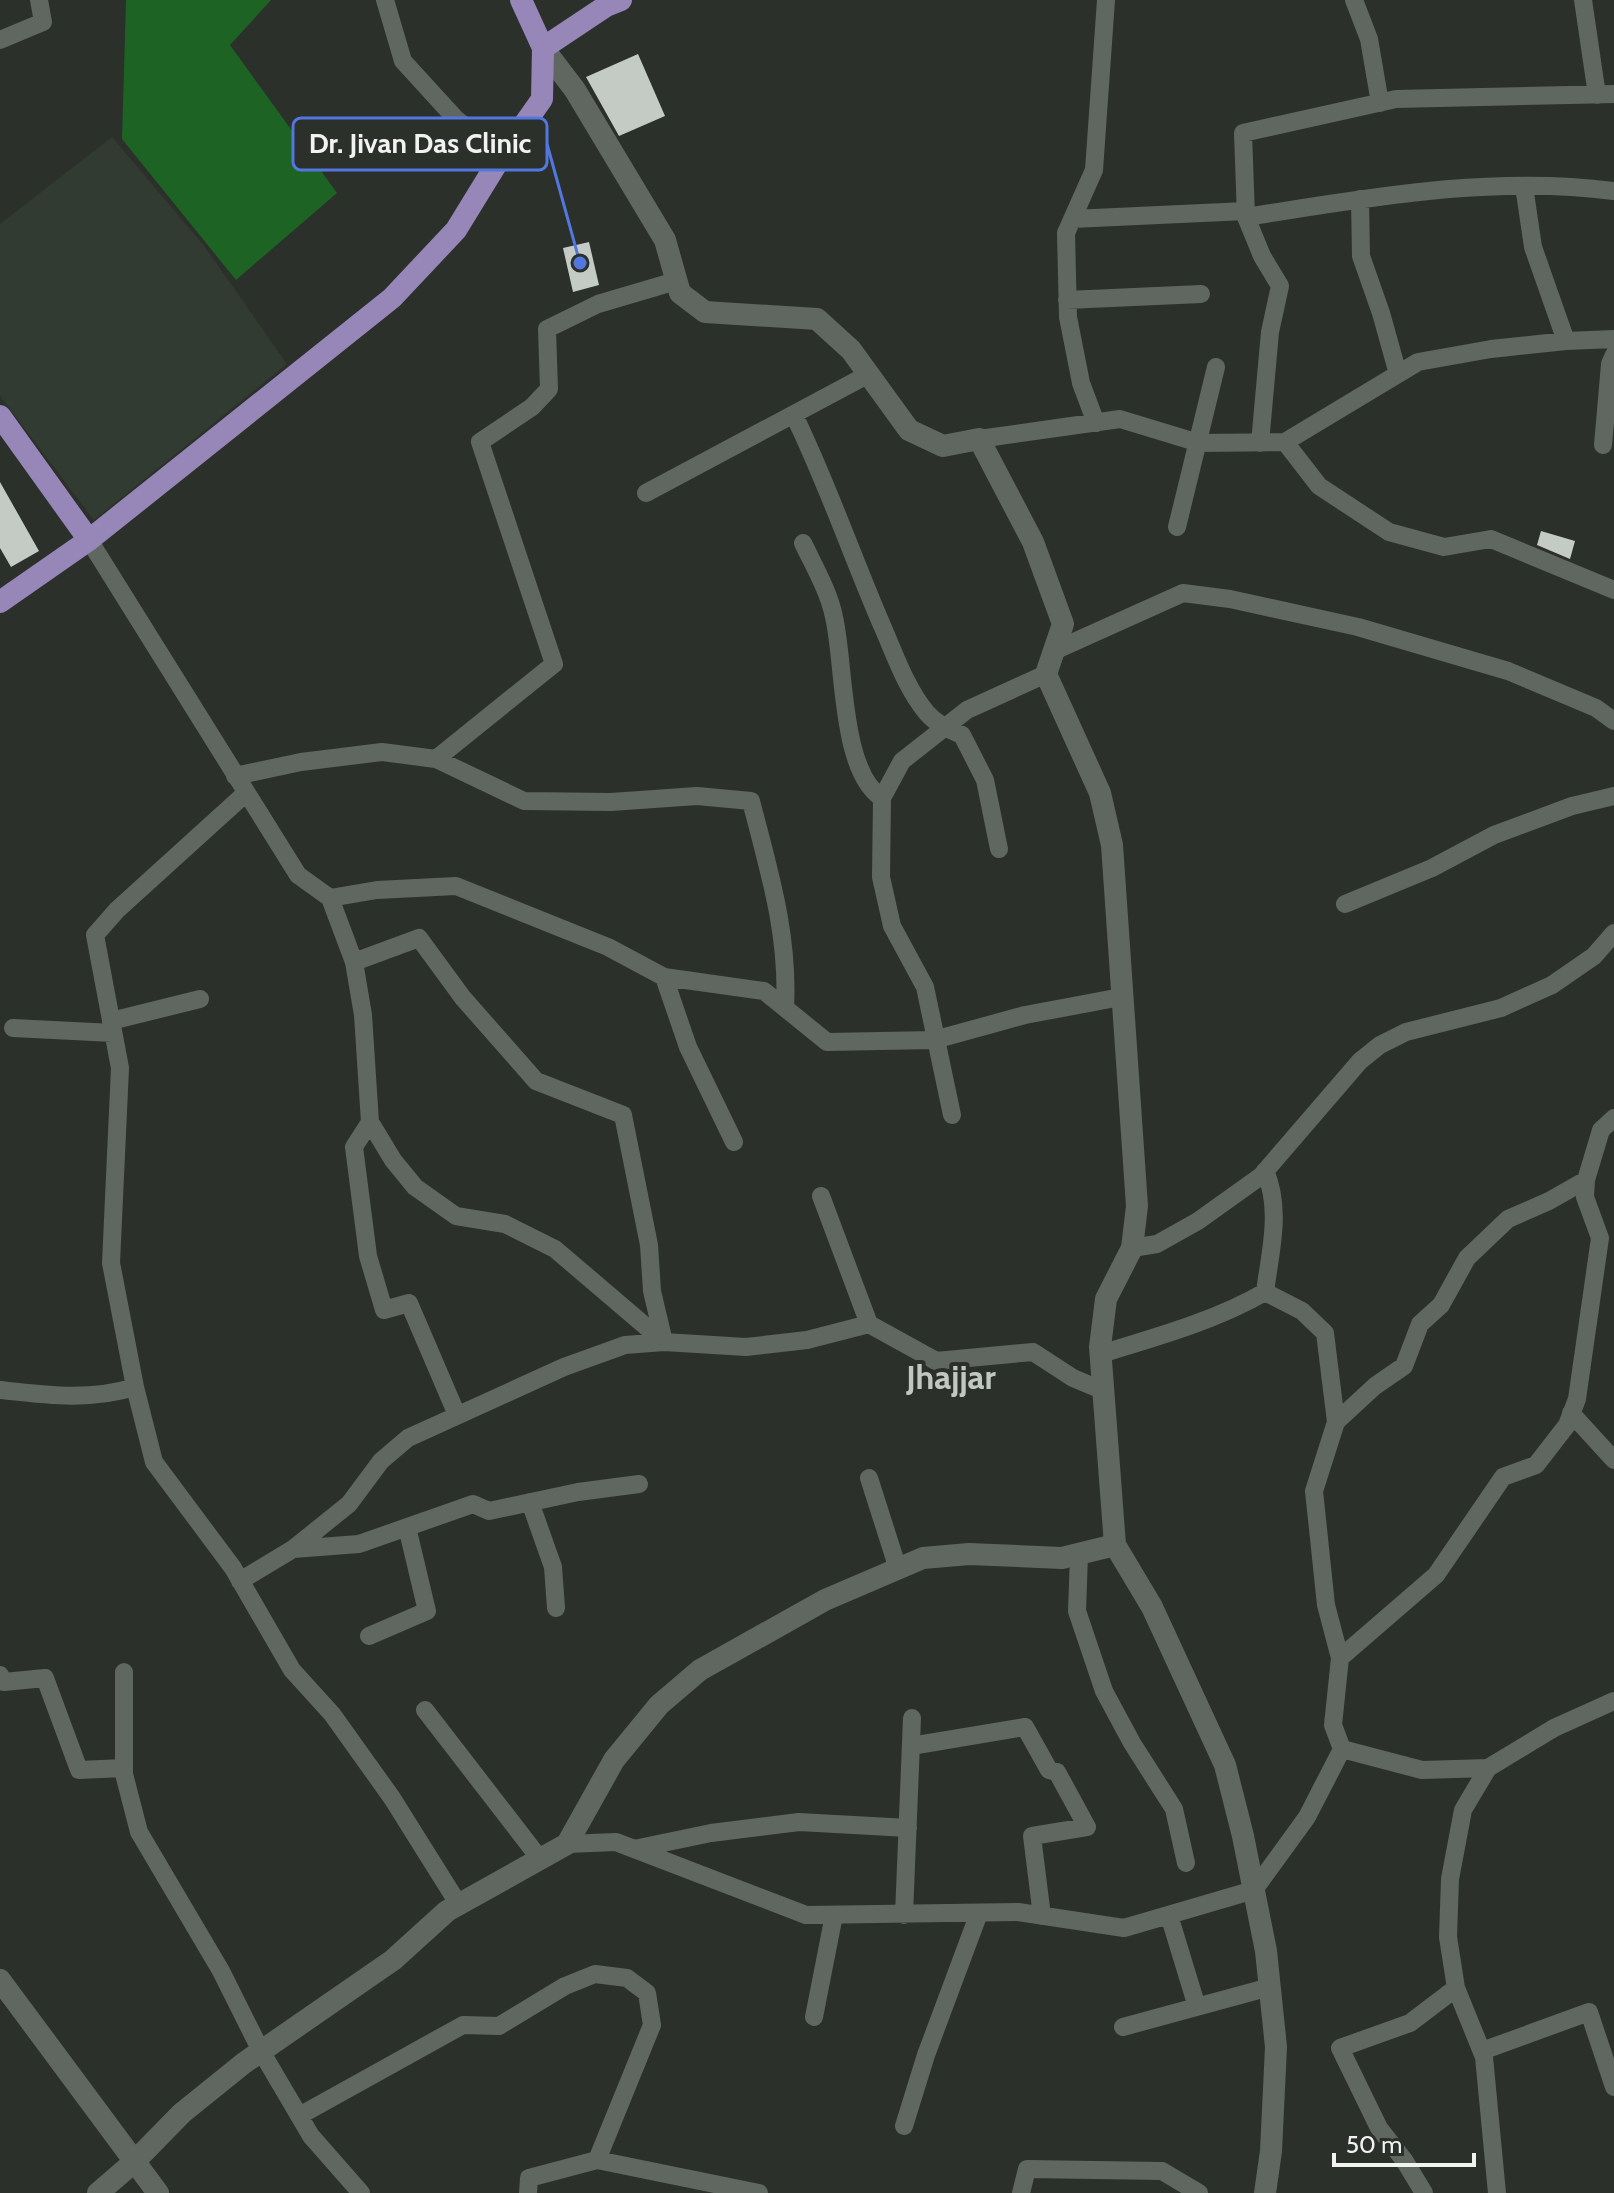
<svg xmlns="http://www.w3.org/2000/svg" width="1614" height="2193" viewBox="0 0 1614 2193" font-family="Cabin,sans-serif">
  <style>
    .built { fill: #313b31 }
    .green { fill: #1d6324 }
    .building { fill: #c4cac4 }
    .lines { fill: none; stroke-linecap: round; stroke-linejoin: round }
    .minor { stroke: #606660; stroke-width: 18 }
    .tertiary { stroke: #606660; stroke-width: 22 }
    .primary { stroke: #9687b8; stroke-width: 22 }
    .labels { text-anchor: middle; stroke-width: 8; stroke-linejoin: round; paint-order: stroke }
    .district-label { font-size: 34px; font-weight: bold; fill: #c1c7c1; stroke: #2b302b }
    .leader { fill: none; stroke: #5277de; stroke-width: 3 }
    .callout-dot { fill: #5277de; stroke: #2b302b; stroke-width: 3 }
    .callout { fill: #2b302b; stroke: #5277de; stroke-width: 3 }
    .callout-label { font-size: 28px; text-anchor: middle; font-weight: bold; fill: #f0f3f0 }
  </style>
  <rect width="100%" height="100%" fill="#2b302b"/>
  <path class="built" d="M 112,137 L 205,247 L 287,364 L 94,520 L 0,396 L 0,224 Z"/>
  <path class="green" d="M 126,0 L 271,0 L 230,45 L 337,193 L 236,280 L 122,139 Z"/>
  <path class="building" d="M 638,54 L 665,116 L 619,136 L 586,77 Z
    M 589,242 L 599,285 L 573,292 L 563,248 Z
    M 0,482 L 39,551 L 11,567 L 0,548 Z
    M 1541,531 L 1575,541 L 1570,559 L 1537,545 Z"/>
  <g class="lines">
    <path class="minor" d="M 385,0 L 403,61 L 456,119 L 502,156
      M 1354,0 L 1369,39 L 1380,103
      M 1583,0 L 1597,95
      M 0,40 L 43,22 L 39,0
      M 1524,186 L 1533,247 L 1566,341
      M 1360,199 L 1361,256 L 1381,313 L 1398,374
      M 1246,217 C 1368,198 1491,175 1614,191
      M 1072,219 L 1246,211
      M 1067,300 L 1201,294
      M 794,415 C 828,485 853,559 884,630 C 896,658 907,689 926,712 C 936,724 949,730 962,735 L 985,780 L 999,849
      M 1096,423 L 1081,383 L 1068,317 L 1066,233 L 1094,170 L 1106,0
      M 979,439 L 1120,419 L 1199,443 L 1285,442 L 1418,362 L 1491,349 L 1566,341 L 1614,339
      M 1285,442 L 1319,486 L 1389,532 L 1444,547 L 1491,539 L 1614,590
      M 1260,443 L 1270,332 L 1280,286 L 1262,256 L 1246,217 L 1243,133 L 1396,99 L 1614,94
      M 1603,445 L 1610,364 L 1614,355
      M 646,493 L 869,374
      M 1177,527 L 1216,367
      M 89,540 L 298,875 L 330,898 L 377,890 L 456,886 L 608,947 L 664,977 L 764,991 L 827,1042 L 934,1040 L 1025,1015 L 1121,997
      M 803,543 C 814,566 829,592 834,617 C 845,664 840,771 882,798
      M 1054,651 L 1183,593 L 1230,599 L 1358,627 L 1508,671 L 1596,708 L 1614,721
      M 436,759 L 554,664 L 480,442 L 532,407 L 549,389 L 547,329 L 598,304 L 676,281
      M 235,776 L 301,762 L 382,752 L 436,759 L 524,801 L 611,802 L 697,796 L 751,801 C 769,871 789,935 785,1008
      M 246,793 L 117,910 L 95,935 L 120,1068 L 111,1263 L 135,1387 L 154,1462 L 233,1568 L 292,1670 L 332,1714 L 392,1798 L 459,1905
      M 330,898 L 354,962 L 363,1015 L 370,1122 L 393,1160 L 415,1187 L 456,1216 L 505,1224 L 555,1249 L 664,1342
      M 1345,904 L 1432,868 L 1494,835 L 1572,806 L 1614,796
      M 354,962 L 419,938 L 463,998 L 536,1081 L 623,1115 L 649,1245 L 652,1291 L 664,1342
      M 664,977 L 688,1047 L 734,1142
      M 111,1021 L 200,999
      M 13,1028 L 113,1033
      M 952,1115 L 925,987 L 892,926 L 881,877 L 882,798 L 902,761 L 944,728 L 967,710 L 1046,674
      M 370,1122 L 354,1147 L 368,1256 L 384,1310 L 409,1303 L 457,1415
      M 821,1196 L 869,1324
      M 1132,1248 L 1157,1244 L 1198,1221 L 1261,1176 L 1360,1061 L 1380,1045 L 1406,1032 L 1501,1008 L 1552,985 L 1594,956 L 1614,933
      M 1101,1354 C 1156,1337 1215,1321 1265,1292 C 1270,1253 1282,1209 1265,1171
      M 0,1390 C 46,1395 90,1401 135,1387
      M 1571,1413 L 1614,1460
      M 1336,1422 L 1375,1386 L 1404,1366 L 1420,1324 L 1441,1305 L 1467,1258 L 1508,1219 L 1549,1201 L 1586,1180
      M 869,1478 L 898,1569
      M 530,1502 L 553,1567 L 556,1608
      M 293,1549 L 359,1544 L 473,1504 L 489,1511 L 578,1492 L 639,1484
      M 1079,1555 L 1077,1611 L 1104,1691 L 1132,1743 L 1174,1809 L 1186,1863
      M 240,1581 L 293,1549 L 349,1504 L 381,1461 L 408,1438 L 564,1367 L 625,1345 L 664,1342 L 746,1347 L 807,1340 L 869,1324 L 936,1361 L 1033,1352 L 1073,1378 L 1104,1391
      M 369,1636 L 427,1611 L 407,1527
      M 1340,1658 L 1436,1575 L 1503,1477 L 1536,1465 L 1567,1425 L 1577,1399 L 1600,1238 L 1585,1197 L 1586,1180 L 1601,1130 L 1614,1118
      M 124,1672 L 124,1774 L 139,1832 L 221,1971 L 261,2051 L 311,2136 L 361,2193
      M 0,1675 L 4,1682 L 45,1678 L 79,1770 L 124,1768
      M 425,1710 L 540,1859
      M 911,1746 L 1025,1727 L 1049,1770 L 1057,1772 L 1087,1827 L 1032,1836 L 1042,1916
      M 1342,1749 L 1422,1770 L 1488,1768
      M 567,1844 L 616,1842 L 806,1915 L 1018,1912 L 1124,1928 L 1254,1890 L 1307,1817 L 1342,1749 L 1333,1725 L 1340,1658 L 1326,1605 L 1314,1491 L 1336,1422 L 1325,1333 L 1302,1311 L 1265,1292
      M 634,1849 L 711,1833 L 799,1822 L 908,1828
      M 904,1915 L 912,1718
      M 1169,1915 L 1197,2007
      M 814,2017 L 834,1915
      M 1123,2027 L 1270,1987
      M 1482,2051 L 1589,2012 L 1614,2087
      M 299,2116 L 463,2025 L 499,2026 L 565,1986 L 595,1974 L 627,1978 L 647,1993 L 652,2025 L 597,2160 L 529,2178 L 528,2193
      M 904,2126 L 926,2055 L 979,1913
      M 597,2160 L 759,2193
      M 1021,2193 L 1027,2169 L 1162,2171 L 1199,2193
      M 1424,2193 L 1404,2160 L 1379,2128 L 1340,2048 L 1410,2023 L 1456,1988
      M 1497,2193 L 1484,2057 L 1456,1988 L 1448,1937 L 1450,1879 L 1463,1810 L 1488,1768 L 1554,1728 L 1614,1701"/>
    <path class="tertiary" d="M 543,48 L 575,90 L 665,240 L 680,293 L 705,312 L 817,319 L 851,350 L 909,430 L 943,446 L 979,439 L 1033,542 L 1063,624 L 1046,674 L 1100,793 L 1112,845 L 1137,1206 L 1132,1248 L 1106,1299 L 1100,1347 L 1115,1545 L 1152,1607 L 1225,1765 L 1243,1836 L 1266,1951 L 1276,2047 L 1271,2151 L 1265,2193
      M 0,1980 L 158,2193
      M 98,2193 L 134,2162 L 182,2113 L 244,2063 L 393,1960 L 447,1911 L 567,1844 L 614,1760 L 659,1705 L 700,1670 L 825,1600 L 923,1558 L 969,1554 L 1062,1558 L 1115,1545"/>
    <path class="primary" d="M 543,48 L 606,6 L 621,0
      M 0,416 L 89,540
      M 0,602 L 89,540 L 392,298 L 456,230 L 499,160 L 542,99 L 543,48 L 521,0"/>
  </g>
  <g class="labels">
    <g class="district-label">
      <text x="951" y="1389">Jhajjar</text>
    </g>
  </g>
  <path class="leader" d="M580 263L547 144"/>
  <circle class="callout-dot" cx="580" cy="263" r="8"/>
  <rect class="callout" x="293" y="118" width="254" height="52" rx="8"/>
  <g class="callout-label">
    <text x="420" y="153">Dr. Jivan Das Clinic</text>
  </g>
  <path d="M1334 2153v12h140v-12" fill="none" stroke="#f0f3f0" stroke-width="4"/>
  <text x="1346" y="2153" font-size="24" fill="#f0f3f0" stroke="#2b302b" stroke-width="6" paint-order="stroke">50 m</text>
</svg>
